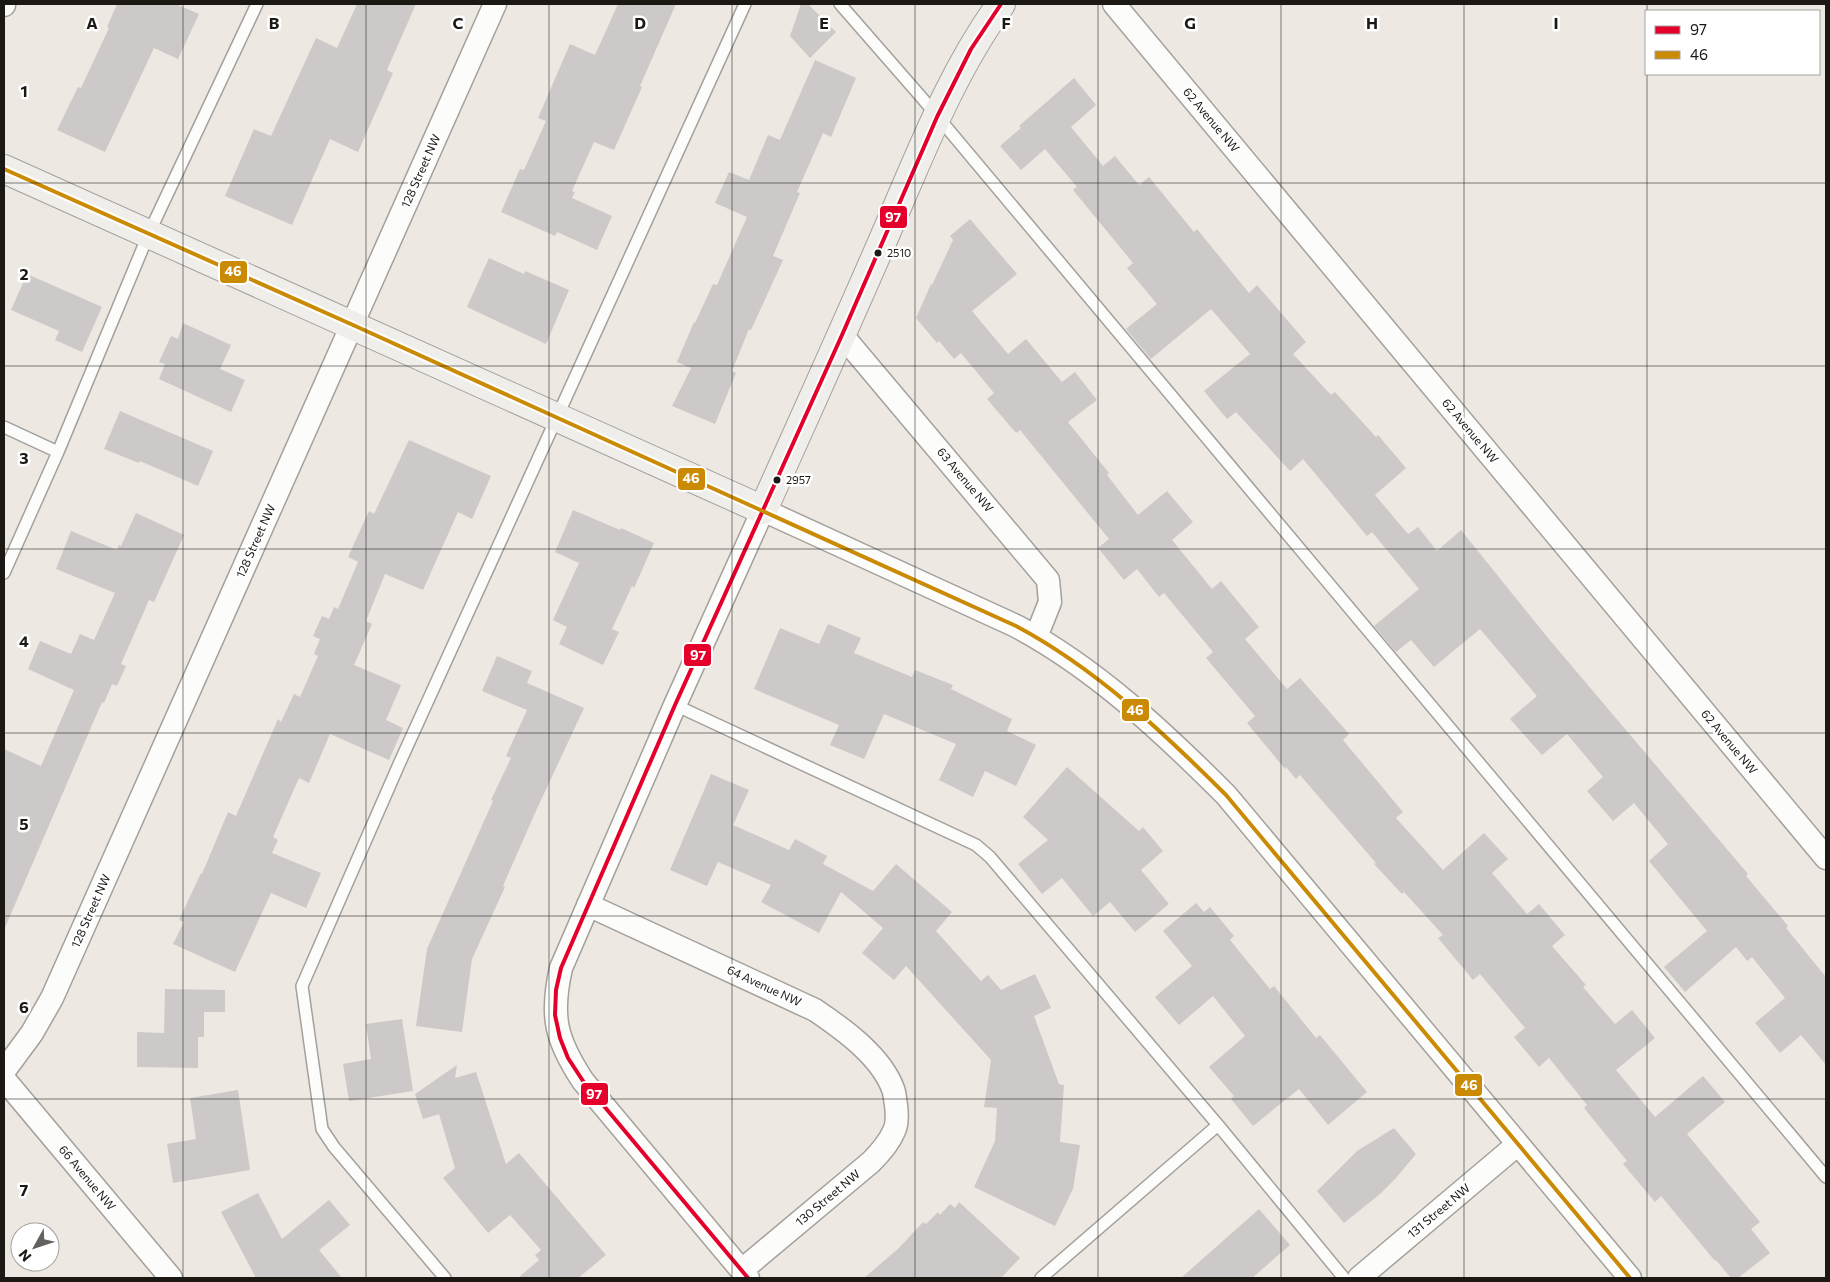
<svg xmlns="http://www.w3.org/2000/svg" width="1830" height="1282" viewBox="0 0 1830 1282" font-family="Commissioner,sans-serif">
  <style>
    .building { fill: #cdc9c8 }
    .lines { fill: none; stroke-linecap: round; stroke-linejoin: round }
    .lane-casing { stroke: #a4a09c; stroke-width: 14 }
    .street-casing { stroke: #a4a09c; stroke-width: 25 }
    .secondary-casing { stroke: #a4a09c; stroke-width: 30 }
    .lane { stroke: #fcfcfb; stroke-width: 11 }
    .street { stroke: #fcfcfb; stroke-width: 22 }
    .secondary { stroke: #f0eeea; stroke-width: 28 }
    .bus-1-casing { stroke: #fff; stroke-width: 8 }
    .bus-2-casing { stroke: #fff; stroke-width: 8 }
    .bus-1 { stroke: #e4002b; stroke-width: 4 }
    .bus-2 { stroke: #cb8a04; stroke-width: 4 }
    .grid { fill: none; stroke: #1c1915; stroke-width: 1; stroke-opacity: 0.55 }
    .bus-dot { fill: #1c1915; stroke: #fff; stroke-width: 2 }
    .labels { text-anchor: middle; stroke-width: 5; stroke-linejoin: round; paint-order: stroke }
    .bus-label { font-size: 11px; fill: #1c1915; stroke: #fff; text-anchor: start }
    .street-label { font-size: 12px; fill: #1c1915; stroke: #fff }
    .grid-label { font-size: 16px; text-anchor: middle; font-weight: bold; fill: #1c1915; stroke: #fff; stroke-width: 5; stroke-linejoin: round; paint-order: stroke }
    .line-badge { stroke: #fff; stroke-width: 2 }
    .badge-label { font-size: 14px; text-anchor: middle; font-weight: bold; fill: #fff }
  </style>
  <rect width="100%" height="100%" fill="#ede8e2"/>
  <path class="building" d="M 117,4 L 176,4 L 199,14 L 178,59 L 154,48 L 105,152 L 57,130 L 78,87 L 81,88 L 109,28 L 107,27 Z
    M 357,4 L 416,4 L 387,70 L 393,73 L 358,152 L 330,139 L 292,225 L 225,196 L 254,129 L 271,136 L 316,38 L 337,48 Z
    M 618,4 L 676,4 L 640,86 L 642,87 L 614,150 L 594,142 L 572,191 L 575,192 L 572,198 L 612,216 L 597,250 L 557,232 L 555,236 L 501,212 L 520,169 L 524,170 L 546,121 L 538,118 L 570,44 L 595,55 Z
    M 801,4 L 808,4 L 836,32 L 810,58 L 790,36 Z
    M 815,60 L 856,78 L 831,137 L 823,133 L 797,192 L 800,193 L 773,256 L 783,260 L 751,330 L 749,329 L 732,371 L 736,373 L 715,424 L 672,406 L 691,368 L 677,362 L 694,322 L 695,323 L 713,284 L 717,285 L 747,217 L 715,203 L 729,172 L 749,180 L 768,135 L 780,140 Z
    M 1074,78 L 1096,105 L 1071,127 L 1103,166 L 1115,156 L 1139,185 L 1149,177 L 1194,232 L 1197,229 L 1249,293 L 1257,285 L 1306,342 L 1293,354 L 1331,395 L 1335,392 L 1376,437 L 1378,435 L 1406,468 L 1375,495 L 1408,534 L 1418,527 L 1437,551 L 1461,530 L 1548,638 L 1748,874 L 1746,876 L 1788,926 L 1786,928 L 1826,977 L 1826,1065 L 1801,1035 L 1780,1053 L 1755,1023 L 1785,998 L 1752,957 L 1747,961 L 1736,947 L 1685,992 L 1664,967 L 1707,931 L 1649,861 L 1668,844 L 1634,803 L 1613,821 L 1587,791 L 1603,777 L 1567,734 L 1542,755 L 1510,719 L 1537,696 L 1480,629 L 1434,667 L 1411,640 L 1396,652 L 1374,626 L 1419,589 L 1372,532 L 1367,536 L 1303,459 L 1290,471 L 1236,412 L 1227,419 L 1204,391 L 1250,354 L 1211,309 L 1151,359 L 1126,329 L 1157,304 L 1127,268 L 1133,263 L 1073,190 L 1077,187 L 1045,149 L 1021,170 L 1000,146 L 1021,128 L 1019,126 Z
    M 970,219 L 1017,274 L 972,311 L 1008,354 L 1026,339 L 1062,382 L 1075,372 L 1097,400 L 1068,422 L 1109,473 L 1107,475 L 1138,515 L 1167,491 L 1193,522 L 1172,540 L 1212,589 L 1221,581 L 1259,627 L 1245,639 L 1287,689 L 1300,678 L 1349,734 L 1343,740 L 1403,812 L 1396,818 L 1443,870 L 1484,833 L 1508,859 L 1492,873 L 1527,914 L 1539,904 L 1565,935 L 1552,946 L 1586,985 L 1583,987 L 1615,1024 L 1632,1010 L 1655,1038 L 1616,1070 L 1655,1117 L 1703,1076 L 1725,1102 L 1687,1134 L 1760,1222 L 1751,1229 L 1770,1253 L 1738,1278 L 1731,1278 L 1716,1260 L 1715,1261 L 1661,1196 L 1655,1202 L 1623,1164 L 1627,1161 L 1584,1108 L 1587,1105 L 1549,1058 L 1539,1067 L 1514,1037 L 1525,1028 L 1480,974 L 1473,980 L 1438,938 L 1443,935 L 1404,892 L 1402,894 L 1374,864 L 1376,863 L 1300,775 L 1296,779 L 1286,767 L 1285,769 L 1247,723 L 1255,716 L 1206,658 L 1213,652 L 1164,593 L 1159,597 L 1137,569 L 1124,580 L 1098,548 L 1109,539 L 1020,430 L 1016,433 L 987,399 L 994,393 L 961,353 L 954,359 L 939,341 L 937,343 L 916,318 L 931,284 L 932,285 L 953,240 L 950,236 Z
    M 489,258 L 524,274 L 525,271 L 569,290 L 546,344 L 467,307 Z
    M 27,274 L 102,307 L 82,352 L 55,340 L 59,331 L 11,310 Z
    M 183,323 L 231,345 L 220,369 L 245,380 L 231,412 L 159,379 L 165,364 L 159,362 L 171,336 L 178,339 Z
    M 120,411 L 213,451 L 198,486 L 140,461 L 139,463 L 104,449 Z
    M 409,440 L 491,476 L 472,519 L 458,512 L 423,590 L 385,574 L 366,621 L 372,624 L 354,665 L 401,685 L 386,720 L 403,728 L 389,760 L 330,734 L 309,783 L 299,778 L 273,837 L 278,840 L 272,853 L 321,873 L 306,908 L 271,893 L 235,972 L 173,944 L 184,922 L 179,920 L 201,873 L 202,874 L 228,812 L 236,816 L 278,719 L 281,722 L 294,694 L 300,697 L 318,656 L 314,654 L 320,639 L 313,636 L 322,616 L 329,619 L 334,607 L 338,609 L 358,562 L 348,557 L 369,511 L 374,514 Z
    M 573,510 L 620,530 L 621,528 L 654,543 L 634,588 L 632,586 L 612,629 L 619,632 L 603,665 L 559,644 L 567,627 L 553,620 L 579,563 L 555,552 Z
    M 136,513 L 184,535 L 154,602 L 149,600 L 121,664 L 126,666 L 117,686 L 112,684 L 104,703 L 102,702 L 4,930 L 4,749 L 41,766 L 74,690 L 28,669 L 40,641 L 71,654 L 80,634 L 94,640 L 115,593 L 56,569 L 71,531 L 117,550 L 119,545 L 121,546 Z
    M 828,624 L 861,638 L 854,653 L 912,677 L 915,670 L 953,685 L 951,689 L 1012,719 L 1007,731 L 1036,745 L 1016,786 L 985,771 L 973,797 L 939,780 L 956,744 L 884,714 L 864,759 L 830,745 L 839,725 L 754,689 L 780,628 L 819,644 Z
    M 497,656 L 532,671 L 527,683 L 584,708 L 535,813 L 503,886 L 505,887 L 472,959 L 462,1032 L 416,1026 L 427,949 L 493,801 L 491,800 L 511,758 L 506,756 L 527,710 L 482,691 Z
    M 1067,767 L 1139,831 L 1143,827 L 1163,851 L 1141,870 L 1169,904 L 1135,932 L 1110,902 L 1093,916 L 1062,878 L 1042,894 L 1018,864 L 1048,840 L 1023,817 Z
    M 711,774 L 749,790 L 733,825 L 789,850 L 795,839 L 827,856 L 823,864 L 873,891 L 896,864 L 952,912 L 936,931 L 981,981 L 988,975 L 1001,990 L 1035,974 L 1051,1008 L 1034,1016 L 1059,1084 L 1064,1085 L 1060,1142 L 1080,1145 L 1073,1189 L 1055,1226 L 974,1187 L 995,1141 L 997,1108 L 984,1107 L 991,1060 L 906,966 L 894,980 L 862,953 L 883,928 L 841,892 L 819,933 L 761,902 L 771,885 L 718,862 L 707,886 L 670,870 Z
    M 1196,903 L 1204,912 L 1210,907 L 1234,936 L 1230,940 L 1270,989 L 1274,986 L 1316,1038 L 1320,1035 L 1367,1092 L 1328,1125 L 1299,1089 L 1253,1126 L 1231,1099 L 1234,1096 L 1209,1067 L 1245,1036 L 1213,996 L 1179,1025 L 1155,997 L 1192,966 L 1163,931 Z
    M 165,989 L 225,990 L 225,1012 L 204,1012 L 204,1037 L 198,1037 L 198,1068 L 137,1067 L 137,1032 L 164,1033 Z
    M 402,1019 L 413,1091 L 349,1101 L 343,1064 L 371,1059 L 366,1024 Z
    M 457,1065 L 455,1078 L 476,1072 L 506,1164 L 519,1153 L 606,1255 L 578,1278 L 518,1278 L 539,1260 L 535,1255 L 541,1250 L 510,1215 L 488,1233 L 443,1178 L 455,1168 L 439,1114 L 423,1119 L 415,1094 Z
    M 238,1090 L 250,1170 L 173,1183 L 167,1144 L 196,1139 L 190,1098 Z
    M 1394,1128 L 1416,1154 L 1396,1178 L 1380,1194 L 1344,1223 L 1317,1191 L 1357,1151 Z
    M 258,1193 L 282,1239 L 329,1200 L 350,1225 L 319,1250 L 342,1278 L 256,1278 L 221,1212 Z
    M 959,1202 L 1020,1258 L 1001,1278 L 864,1278 L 899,1248 L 923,1222 L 926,1224 L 938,1212 L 940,1215 L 950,1204 L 955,1208 Z
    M 1259,1209 L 1290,1245 L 1252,1278 L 1181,1278 Z"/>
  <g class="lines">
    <defs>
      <path id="lane" d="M 840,4 L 922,98 L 1826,1177
        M 4,427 L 58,452
        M 4,573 L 58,452 L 149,233 L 257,4
        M 675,705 L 976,845 L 990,857 L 1218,1125 L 1041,1278
        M 1218,1125 L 1344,1278
        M 445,1278 L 334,1147 L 322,1129 L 302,986 L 400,762 L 745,4"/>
      <path id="street" d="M 1114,4 L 1826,858
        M 4,5 L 4,4
        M 842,335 L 1048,580 L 1050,602 L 1036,637
        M 588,905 L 815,1010 C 843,1029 881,1056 893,1089 C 895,1094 895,1100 896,1105 C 897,1113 898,1123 894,1131 C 889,1143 880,1153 871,1162 L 742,1270
        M 4,1071 L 32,1033 L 52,998 L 495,4
        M 4,1079 L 171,1278
        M 748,1278 L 583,1081 C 556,1040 550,1017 561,968 L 675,705 L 763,510 L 1016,626 C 1095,668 1163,732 1226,795 L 1630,1278
        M 1359,1278 L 1518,1144"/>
      <path id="secondary" d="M 4,169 L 763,510 C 804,418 846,326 886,233 C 920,155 951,73 1001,4"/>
    </defs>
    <use href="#lane" class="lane-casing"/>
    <use href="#street" class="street-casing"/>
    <use href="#secondary" class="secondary-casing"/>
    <use href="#lane" class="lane"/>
    <use href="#street" class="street"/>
    <use href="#secondary" class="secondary"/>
    <defs>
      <path id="bus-1" d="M 748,1278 L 583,1081 L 568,1058 L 560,1038 L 555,1015 L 556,990 L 561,968 L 675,705 L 842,335 L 937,117 L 971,49 L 1001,4"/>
      <path id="bus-2" d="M 4,169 L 353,325 L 1016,626 C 1095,668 1163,732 1226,795 L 1630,1278"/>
    </defs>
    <use href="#bus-1" class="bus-1-casing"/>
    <use href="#bus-2" class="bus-2-casing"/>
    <use href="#bus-1" class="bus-1"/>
    <use href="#bus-2" class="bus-2"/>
  </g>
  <path class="grid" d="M 183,4 L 183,1278M 366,4 L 366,1278M 549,4 L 549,1278M 732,4 L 732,1278M 915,4 L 915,1278M 1098,4 L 1098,1278M 1281,4 L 1281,1278M 1464,4 L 1464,1278M 1647,4 L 1647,11M 1647,74 L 1647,1278M 4,183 L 1826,183M 4,366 L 1826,366M 4,549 L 1826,549M 4,733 L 1826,733M 4,916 L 1826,916M 4,1099 L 1826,1099"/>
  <g class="bus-dot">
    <circle cx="878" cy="253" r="4.5"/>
    <circle cx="777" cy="480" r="4.5"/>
  </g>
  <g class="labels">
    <g class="bus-label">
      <text x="887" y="257">2510</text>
      <text x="786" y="484">2957</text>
    </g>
    <g class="street-label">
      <text transform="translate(1211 120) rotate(50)" y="4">62 Avenue NW</text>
      <text transform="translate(421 171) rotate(-66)" y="4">128 Street NW</text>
      <text transform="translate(1470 431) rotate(50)" y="4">62 Avenue NW</text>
      <text transform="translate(965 480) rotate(50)" y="4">63 Avenue NW</text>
      <text transform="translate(256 541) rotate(-66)" y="4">128 Street NW</text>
      <text transform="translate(1729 742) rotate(50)" y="4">62 Avenue NW</text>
      <text transform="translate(91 911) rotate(-66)" y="4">128 Street NW</text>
      <text transform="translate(764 986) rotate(25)" y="4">64 Avenue NW</text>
      <text transform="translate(87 1178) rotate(50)" y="4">66 Avenue NW</text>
      <text transform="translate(828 1198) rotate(-40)" y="4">130 Street NW</text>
      <text transform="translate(1439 1211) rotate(-40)" y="4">131 Street NW</text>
    </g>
  </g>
  <g class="grid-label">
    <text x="92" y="29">A</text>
    <text x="274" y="29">B</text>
    <text x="458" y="29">C</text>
    <text x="640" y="29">D</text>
    <text x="824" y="29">E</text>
    <text x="1006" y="29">F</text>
    <text x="1190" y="29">G</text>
    <text x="1372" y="29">H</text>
    <text x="1556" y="29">I</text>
    <text x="24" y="97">1</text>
    <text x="24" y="280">2</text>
    <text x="24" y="464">3</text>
    <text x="24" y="647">4</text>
    <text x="24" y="830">5</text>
    <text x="24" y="1013">6</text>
    <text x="24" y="1196">7</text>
  </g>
  <g class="line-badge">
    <rect x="879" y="205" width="29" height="24" rx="5" fill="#e4002b"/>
    <rect x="219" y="260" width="29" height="24" rx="5" fill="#cb8a04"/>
    <rect x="677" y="467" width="29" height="24" rx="5" fill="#cb8a04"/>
    <rect x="683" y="643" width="29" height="24" rx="5" fill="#e4002b"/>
    <rect x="1121" y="698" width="29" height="24" rx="5" fill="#cb8a04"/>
    <rect x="1454" y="1073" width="29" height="24" rx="5" fill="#cb8a04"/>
    <rect x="580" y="1082" width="29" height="24" rx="5" fill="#e4002b"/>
  </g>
  <g class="badge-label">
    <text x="893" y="222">97</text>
    <text x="233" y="276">46</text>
    <text x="691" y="483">46</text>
    <text x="698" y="660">97</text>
    <text x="1135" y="715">46</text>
    <text x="1469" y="1090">46</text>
    <text x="594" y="1099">97</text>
  </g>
  <rect width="1830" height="1282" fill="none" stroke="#1c1915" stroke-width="10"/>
  <rect x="1645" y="10" width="175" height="65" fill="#ffffff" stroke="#a4a3a1"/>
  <rect x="1655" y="26" width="25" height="8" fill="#e4002b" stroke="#a4a3a1"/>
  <text x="1690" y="35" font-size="15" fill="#1c1915">97</text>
  <rect x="1655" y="51" width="25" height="8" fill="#cb8a04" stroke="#a4a3a1"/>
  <text x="1690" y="60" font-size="15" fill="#1c1915">46</text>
  <g transform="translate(35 1247) rotate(230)"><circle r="24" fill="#ffffff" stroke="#a4a3a1"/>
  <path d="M0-4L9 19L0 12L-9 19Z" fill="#65615d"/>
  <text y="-8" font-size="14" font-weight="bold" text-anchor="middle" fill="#1c1915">N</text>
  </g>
</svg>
